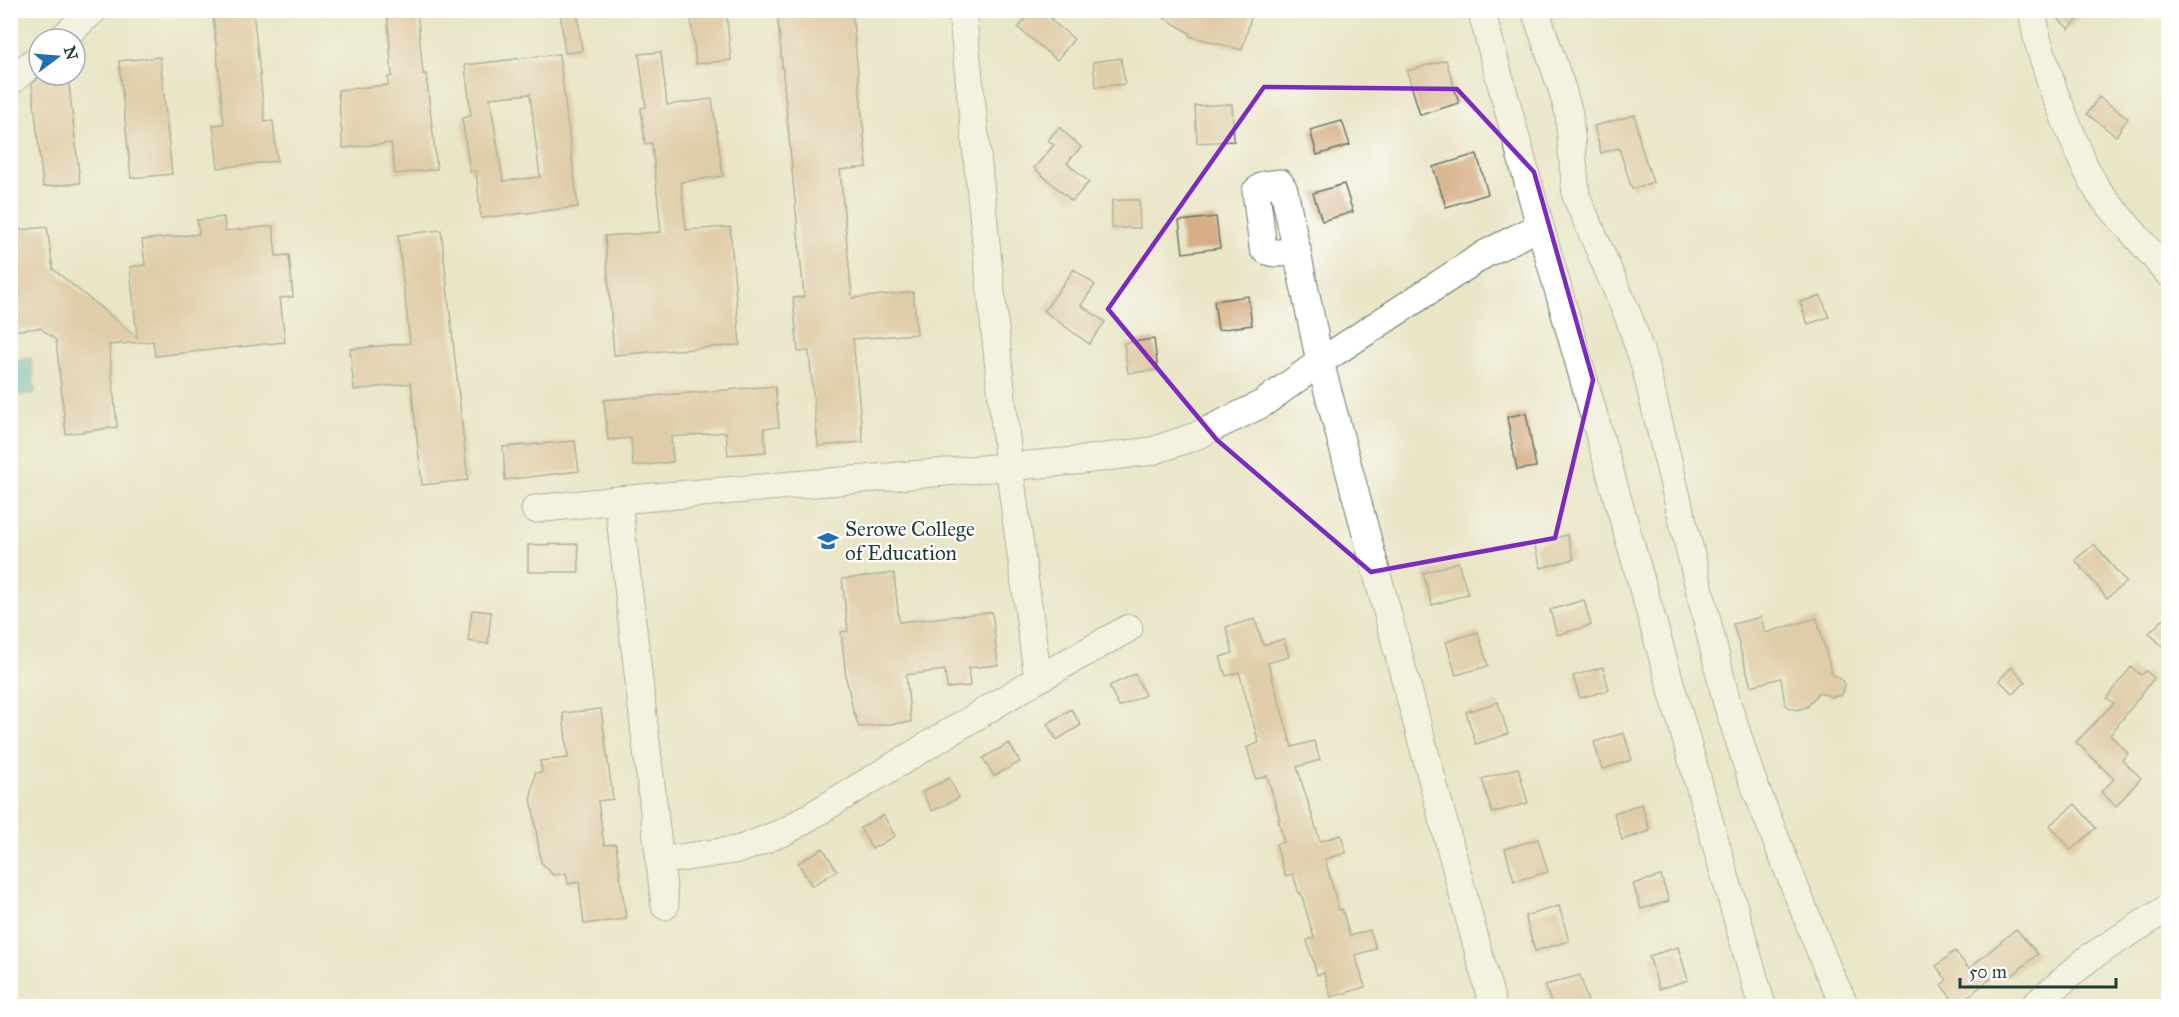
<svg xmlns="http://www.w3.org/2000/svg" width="2179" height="1017" viewBox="0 0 2179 1017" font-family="'IM FELL Great Primer',serif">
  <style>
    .water { fill: #42b2bb; stroke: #307878; stroke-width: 1.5 }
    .building { fill: #d5ae85; fill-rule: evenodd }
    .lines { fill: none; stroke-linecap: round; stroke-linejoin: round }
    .minor-casing { stroke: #667867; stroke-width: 29 }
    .minor { stroke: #fff; stroke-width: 27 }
    .marked { fill: none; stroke: #7b2cbf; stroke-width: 4.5; stroke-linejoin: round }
    .labels { text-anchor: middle; stroke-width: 4.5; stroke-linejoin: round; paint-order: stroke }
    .poi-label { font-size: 21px; fill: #1f3d34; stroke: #fff; text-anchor: start }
  </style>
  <rect width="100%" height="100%" fill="#fff"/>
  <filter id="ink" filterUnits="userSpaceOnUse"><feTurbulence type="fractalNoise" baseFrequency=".0167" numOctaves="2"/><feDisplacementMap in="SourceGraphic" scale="12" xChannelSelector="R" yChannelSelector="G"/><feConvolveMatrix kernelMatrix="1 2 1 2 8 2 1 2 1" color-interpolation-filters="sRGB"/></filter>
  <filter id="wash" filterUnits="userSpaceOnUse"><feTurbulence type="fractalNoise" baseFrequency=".008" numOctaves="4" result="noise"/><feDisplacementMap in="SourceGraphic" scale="24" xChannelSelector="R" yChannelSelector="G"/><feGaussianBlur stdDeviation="1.35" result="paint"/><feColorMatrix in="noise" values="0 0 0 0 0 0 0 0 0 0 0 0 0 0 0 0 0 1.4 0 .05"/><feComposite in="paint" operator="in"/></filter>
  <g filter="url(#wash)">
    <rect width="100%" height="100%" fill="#eae5c7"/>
    <path class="water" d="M 31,358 L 35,393 L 11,396 L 11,361 Z"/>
    <g id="blocks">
      <path class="building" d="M 241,10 L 253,10 L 265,122 L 273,121 L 277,161 L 218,168 L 213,125 L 224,124 L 213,14 Z
        M 387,10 L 417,10 L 423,74 L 426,74 L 437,169 L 395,174 L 391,143 L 343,148 L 338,90 L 388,85 L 388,77 L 392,76 Z
        M 560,10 L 577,10 L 582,51 L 565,53 Z
        M 690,10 L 726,10 L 731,60 L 696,64 Z
        M 777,10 L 852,10 L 867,167 L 840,170 L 852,298 L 913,292 L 917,334 L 853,339 L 863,442 L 818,446 L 809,351 L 798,352 L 793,298 L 804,297 Z
        M 1032,10 L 1059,10 L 1051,20 L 1074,39 L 1057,60 L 1018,28 Z
        M 1151,10 L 1253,10 L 1242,50 L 1189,36 L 1190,33 Z
        M 2049,10 L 2087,10 L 2069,29 Z
        M 661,52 L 667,105 L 712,99 L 723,176 L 681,182 L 686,230 L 730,227 L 740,345 L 614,355 L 605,236 L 661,232 L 652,143 L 645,144 L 641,108 L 646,107 L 639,54 Z
        M 559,54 L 578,207 L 481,218 L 476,171 L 470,172 L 462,118 L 471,116 L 465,65 ZM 530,94 L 540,177 L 503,181 L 490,98 Z
        M 160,57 L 172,174 L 131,178 L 119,61 Z
        M 1121,58 L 1125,84 L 1096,87 L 1093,62 Z
        M 1446,60 L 1459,103 L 1420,115 L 1407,71 Z
        M 42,75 L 68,75 L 80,183 L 43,187 L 32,84 Z
        M 2099,97 L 2128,118 L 2116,136 L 2087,114 Z
        M 1232,104 L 1234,141 L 1197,143 L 1195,106 Z
        M 1635,115 L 1640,143 L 1653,182 L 1632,189 L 1619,148 L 1601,153 L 1594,126 Z
        M 1342,121 L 1350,145 L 1317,155 L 1310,130 Z
        M 1059,127 L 1081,147 L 1067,163 L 1089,182 L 1072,201 L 1034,168 L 1054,145 L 1048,140 Z
        M 1477,154 L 1488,194 L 1446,207 L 1433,167 Z
        M 1344,184 L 1353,212 L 1322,221 L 1313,193 Z
        M 1112,200 L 1139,200 L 1140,228 L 1112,228 Z
        M 224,217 L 225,231 L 273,226 L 276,256 L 289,255 L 293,297 L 280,298 L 285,342 L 155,356 L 153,341 L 109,345 L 117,427 L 66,434 L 56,340 L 40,328 L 10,331 L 10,231 L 47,227 L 53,269 L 137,337 L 130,267 L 145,265 L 142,240 L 199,234 L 197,220 Z
        M 1216,217 L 1220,248 L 1183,253 L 1179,221 Z
        M 441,230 L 468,480 L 422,485 L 411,383 L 354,390 L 350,349 L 410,343 L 398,235 Z
        M 1074,269 L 1095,285 L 1081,305 L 1105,322 L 1089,344 L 1044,311 Z
        M 1248,296 L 1252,325 L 1218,330 L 1214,301 Z
        M 1821,296 L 1829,317 L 1808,324 L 1800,302 Z
        M 1154,339 L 1158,370 L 1128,373 L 1124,343 Z
        M 775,386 L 779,427 L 764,428 L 766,452 L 728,455 L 726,432 L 671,437 L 673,462 L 633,466 L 631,438 L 608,440 L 604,400 Z
        M 1526,413 L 1536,467 L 1517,470 L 1507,417 Z
        M 575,441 L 579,471 L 505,480 L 503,447 Z
        M 1567,535 L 1574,559 L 1541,568 L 1534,544 Z
        M 578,544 L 579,572 L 528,572 L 528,545 Z
        M 2094,544 L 2126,582 L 2107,598 L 2075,560 Z
        M 1458,562 L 1468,594 L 1432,605 L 1423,573 Z
        M 894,573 L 899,622 L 992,612 L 998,665 L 968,668 L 970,686 L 947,688 L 945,670 L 906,675 L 911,722 L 859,727 L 853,710 L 846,678 L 841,632 L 848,631 L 842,579 Z
        M 1584,600 L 1591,625 L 1557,635 L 1550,610 Z
        M 472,610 L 491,612 L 488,644 L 468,641 Z
        M 2169,614 L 2169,653 L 2149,633 Z
        M 1761,617 L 1765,633 L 1817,618 L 1832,674 L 1841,679 L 1845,685 L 1842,695 L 1832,697 L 1819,692 L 1807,707 L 1797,710 L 1788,707 L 1785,704 L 1781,678 L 1751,686 L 1733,624 Z
        M 1255,619 L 1263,645 L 1284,639 L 1289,657 L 1268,663 L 1292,747 L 1314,741 L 1320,760 L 1297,767 L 1320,841 L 1341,835 L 1346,853 L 1325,859 L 1339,910 L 1342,909 L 1350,936 L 1370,930 L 1376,949 L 1355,955 L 1365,987 L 1331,997 L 1324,973 L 1317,975 L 1307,940 L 1314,938 L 1301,893 L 1299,894 L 1293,874 L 1285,876 L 1276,844 L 1284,842 L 1278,819 L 1280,819 L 1267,776 L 1256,779 L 1247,747 L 1259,743 L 1239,672 L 1226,676 L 1220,657 L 1233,653 L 1226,627 Z
        M 1478,632 L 1488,666 L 1456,675 L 1446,642 Z
        M 1603,667 L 1609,690 L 1580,698 L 1573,676 Z
        M 2012,667 L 2026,682 L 2013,694 L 1999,680 Z
        M 2131,667 L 2141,675 L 2146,671 L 2154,678 L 2110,735 L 2128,753 L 2122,760 L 2141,778 L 2116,806 L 2101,792 L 2114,779 L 2076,742 L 2114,703 L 2107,698 Z
        M 1135,674 L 1145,695 L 1119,707 L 1109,686 Z
        M 1498,702 L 1508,734 L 1476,744 L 1466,712 Z
        M 601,709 L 613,799 L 598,801 L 604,845 L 616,844 L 626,919 L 584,924 L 579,882 L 568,884 L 566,873 L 553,875 L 541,862 L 531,797 L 535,773 L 542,772 L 540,761 L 568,758 L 563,713 Z
        M 1071,709 L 1081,725 L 1057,740 L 1047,724 Z
        M 1624,733 L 1632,760 L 1602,769 L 1594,742 Z
        M 1009,743 L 1020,762 L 994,776 L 983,758 Z
        M 1518,768 L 1528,803 L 1492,813 L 1482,779 Z
        M 949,778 L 959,798 L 932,811 L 922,792 Z
        M 1641,804 L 1650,831 L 1622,840 L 1614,813 Z
        M 2075,804 L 2096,828 L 2071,850 L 2050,825 Z
        M 883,815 L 895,836 L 872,849 L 860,828 Z
        M 1538,839 L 1548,872 L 1514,881 L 1505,849 Z
        M 823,848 L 837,871 L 812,886 L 798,863 Z
        M 1661,876 L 1669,901 L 1641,909 L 1633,884 Z
        M 1559,906 L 1569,941 L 1535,951 L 1525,916 Z
        M 2016,929 L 2038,954 L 2010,977 L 2003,969 L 1957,1005 L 1941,985 L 1947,980 L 1936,966 L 1955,951 L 1969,969 Z
        M 1678,947 L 1688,980 L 1659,989 L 1649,956 Z
        M 1580,975 L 1589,1006 L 1552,1006 L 1545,985 Z"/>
    </g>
  </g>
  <g filter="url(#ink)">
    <use href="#blocks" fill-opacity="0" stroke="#667867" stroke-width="1.5"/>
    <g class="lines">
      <defs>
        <path id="minor" d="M 1481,10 L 1540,226 L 1762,1006
          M 1535,10 L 1562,89 L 1569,114 L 1576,196 L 1629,318 L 1645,366 L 1727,703 L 1750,774 L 1827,968 L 1845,1006
          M 2032,10 L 2037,38 L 2054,92 L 2084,165 L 2099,193 L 2168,273
          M 61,39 L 94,10
          M 10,82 L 39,57
          M 1297,249 C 1285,252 1273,257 1263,248 L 1256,191 L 1264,185 L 1280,183 L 1284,190 L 1320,362 L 1493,1006
          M 618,500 L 665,906
          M 535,509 L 618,500 L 1075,461 L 1152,451 L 1196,436 L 1262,404 L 1320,362 L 1485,254 L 1540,226
          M 1038,679 L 1129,628
          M 659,861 L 741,849 L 786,831 L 1038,679 L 1009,466 L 962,10
          M 2034,1006 L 2089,958 L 2168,908"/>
      </defs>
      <use href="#minor" class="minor-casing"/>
      <use href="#minor" class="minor"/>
    </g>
  </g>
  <path d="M0 0H2179V1017H0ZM 1264,87 L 1457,89 L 1534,172 L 1593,380 L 1555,538 L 1371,572 L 1217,440 L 1108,309 Z" fill="#eae5c7" fill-opacity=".55" fill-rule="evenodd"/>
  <path class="marked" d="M 1264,87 L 1457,89 L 1534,172 L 1593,380 L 1555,538 L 1371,572 L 1217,440 L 1108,309 Z"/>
  <defs>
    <symbol id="university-bare" viewBox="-9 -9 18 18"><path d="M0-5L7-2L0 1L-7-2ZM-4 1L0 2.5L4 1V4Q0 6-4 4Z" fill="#1f6fb2" stroke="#fff" stroke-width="2.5" paint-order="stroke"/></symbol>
  </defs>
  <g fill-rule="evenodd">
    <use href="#university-bare" x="813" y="526" width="30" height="30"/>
  </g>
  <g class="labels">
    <g class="poi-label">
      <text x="845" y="536">Serowe College<tspan x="845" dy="24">of Education</tspan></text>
    </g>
  </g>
  <rect width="2179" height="1017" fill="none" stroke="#fff" stroke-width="36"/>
  <g transform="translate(57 57) rotate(74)"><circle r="28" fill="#ffffff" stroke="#a5b1ae" stroke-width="1.5"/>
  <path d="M0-4.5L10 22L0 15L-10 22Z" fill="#1f6fb2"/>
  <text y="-9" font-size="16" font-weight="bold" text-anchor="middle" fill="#1f3d34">N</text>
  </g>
  <path d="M1960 978v9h156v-9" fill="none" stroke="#1f3d34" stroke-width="3"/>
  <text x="1969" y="978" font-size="18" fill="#1f3d34" stroke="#ffffff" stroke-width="4.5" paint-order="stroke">50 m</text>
</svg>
